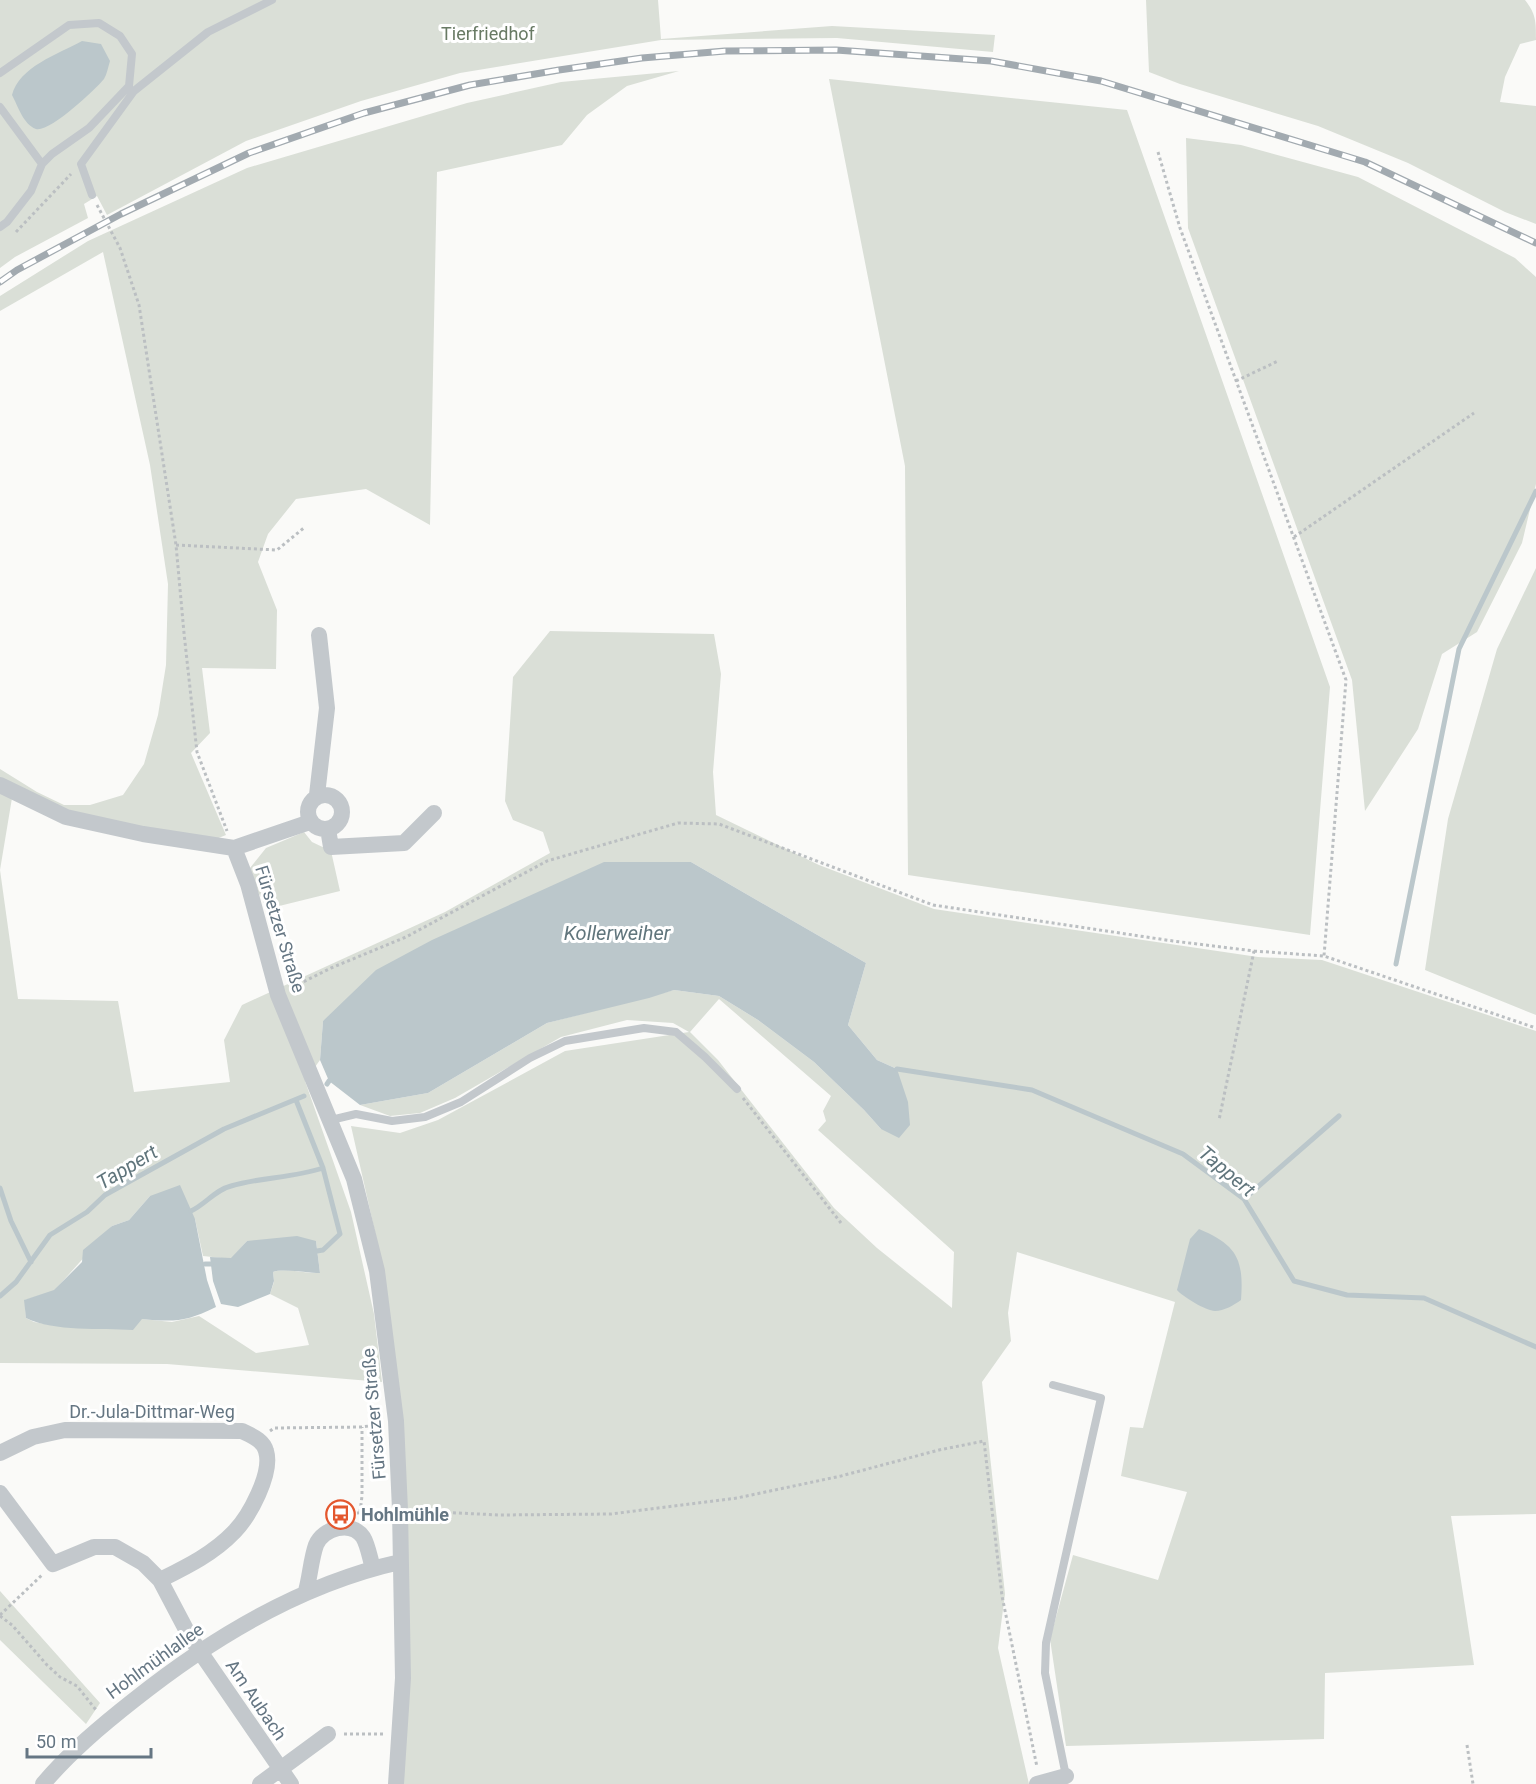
<svg xmlns="http://www.w3.org/2000/svg" width="1536" height="1784" viewBox="0 0 1536 1784" font-family="Roboto,sans-serif">
  <style>
    .green { fill: #dadfd7; fill-rule: evenodd }
    .water { fill: #bbc7cb }
    .lines { fill: none; stroke-linecap: round; stroke-linejoin: round }
    .stream { stroke: #bbc7cb; stroke-width: 5 }
    .path { stroke: #bbbfc2; stroke-width: 3; stroke-dasharray: 3 3; stroke-linecap: butt }
    .service { stroke: #c3c8cc; stroke-width: 8 }
    .minor { stroke: #c3c8cc; stroke-width: 16 }
    .rail-casing { stroke: #a2aab0; stroke-width: 7 }
    .rail { stroke: #fff; stroke-width: 4.5; stroke-dasharray: 14; stroke-linecap: butt }
    .labels { text-anchor: middle; stroke-width: 6; stroke-linejoin: round; paint-order: stroke }
    .park-label { font-size: 18px; fill: #687a64; stroke: #fff }
    .street-label { font-size: 18px; fill: #657683; stroke: #fff }
    .poi-label { font-size: 18px; font-weight: bold; fill: #657683; stroke: #fff; text-anchor: start }
    .water-label { font-size: 20px; font-style: italic; fill: #60757c; stroke: #fff }
  </style>
  <rect width="100%" height="100%" fill="#fafaf8"/>
  <path class="green" d="M 0,0 L 658,0 L 661,39 L 832,26 L 995,35 L 993,52 L 837,38 L 661,40 L 460,73 L 361,101 L 246,141 L 107,215 L 97,196 L 84,204 L 88,218 L 15,257 L 0,268 Z
    M 1146,0 L 1525,0 C 1536,14 1536,21 1536,40 L 1520,44 L 1505,77 L 1500,102 L 1536,106 L 1536,224 L 1505,212 L 1408,163 L 1318,126 L 1180,84 L 1149,72 Z
    M 679,71 L 627,86 L 587,115 L 562,145 L 437,172 L 430,525 L 366,489 L 296,499 L 268,534 L 258,562 L 277,610 L 276,669 L 202,668 L 210,733 L 191,753 L 226,835 L 211,841 L 85,822 L 13,792 L 0,870 L 18,999 L 118,1001 L 134,1092 L 230,1082 L 224,1040 L 242,1005 L 445,912 L 550,853 L 543,832 L 513,820 L 505,801 L 513,677 L 550,631 L 714,634 L 721,674 L 713,772 L 716,815 L 819,865 L 934,909 L 1258,957 L 1322,960 L 1536,1031 L 1536,1514 L 1451,1516 L 1474,1665 L 1325,1673 L 1324,1739 L 1066,1746 L 1050,1639 L 1073,1555 L 1158,1580 L 1187,1492 L 1121,1476 L 1130,1427 L 1143,1428 L 1175,1302 L 1017,1252 L 1008,1313 L 1011,1341 L 982,1382 L 1005,1594 L 998,1648 L 1029,1784 L 402,1784 L 385,1276 L 351,1126 L 400,1133 L 438,1120 L 565,1051 L 689,1032 L 673,1023 L 627,1020 L 561,1037 L 455,1098 L 420,1113 L 390,1116 L 360,1105 L 428,1093 L 547,1023 L 674,990 L 719,996 L 758,1020 L 814,1062 L 864,1110 L 881,1129 L 897,1069 L 877,1060 L 848,1025 L 866,963 L 691,862 L 323,1021 L 320,1060 L 305,1081 L 351,1212 L 374,1314 L 382,1382 L 167,1364 L 0,1363 L 0,769 L 37,792 L 64,805 L 90,805 L 123,795 L 144,764 L 158,715 L 166,665 L 168,584 L 150,465 L 103,252 L 0,311 L 0,296 L 88,241 L 247,168 L 467,103 L 561,82 ZM 719,999 L 831,1096 L 823,1111 L 826,1121 L 818,1130 L 954,1252 L 952,1308 L 877,1248 L 834,1208 L 718,1060 L 690,1032 ZM 150,1196 L 195,1219 L 203,1256 L 231,1259 L 247,1241 L 316,1241 L 320,1273 C 307,1274 284,1267 273,1272 L 274,1282 L 270,1294 L 298,1308 L 309,1345 L 256,1353 L 199,1316 L 172,1322 L 142,1319 L 57,1326 L 34,1322 L 26,1318 L 25,1300 L 54,1291 L 112,1226 L 129,1220 Z
    M 829,79 L 1127,110 L 1330,687 L 1310,935 L 908,875 L 905,466 Z
    M 1186,138 L 1241,145 L 1358,177 L 1515,258 L 1536,277 L 1536,484 L 1522,543 L 1477,632 L 1442,654 L 1418,729 L 1365,811 L 1352,680 L 1188,228 Z
    M 1536,568 L 1536,1015 L 1425,970 L 1448,819 L 1497,649 Z
    M 304,832 L 312,842 L 331,851 L 340,891 L 267,909 L 250,877 L 250,868 L 266,848 Z
    M 0,1591 L 100,1703 L 86,1724 L 0,1640 Z"/>
  <path class="water" d="M 82,41 L 101,44 L 110,61 C 108,67 107,74 104,79 C 95,90 49,133 36,129 C 23,124 18,106 12,95 C 19,67 58,54 82,41 Z
    M 604,862 L 691,862 L 866,963 L 848,1025 L 877,1060 L 897,1069 L 908,1102 L 910,1125 L 899,1138 L 881,1129 L 864,1110 L 814,1062 L 758,1020 L 719,996 L 674,990 L 649,998 L 547,1023 L 428,1093 L 360,1105 L 329,1081 L 320,1060 L 323,1021 L 376,970 L 432,940 Z
    M 180,1185 L 195,1219 L 207,1280 L 216,1307 C 186,1322 174,1322 142,1319 L 133,1330 C 100,1328 55,1332 26,1318 L 24,1300 L 54,1290 L 82,1262 L 83,1250 L 112,1226 L 129,1220 L 150,1196 Z
    M 1199,1229 C 1237,1245 1244,1259 1241,1300 C 1234,1305 1224,1311 1215,1311 C 1206,1311 1182,1296 1177,1290 L 1190,1239 Z
    M 297,1236 L 316,1241 L 320,1273 C 308,1273 282,1268 273,1272 L 274,1281 L 270,1294 L 238,1307 L 221,1304 L 213,1281 L 210,1257 L 231,1258 L 247,1241 Z"/>
  <g class="lines">
    <path class="stream" d="M 1396,964 L 1459,649 L 1536,491
      M 897,1069 L 1032,1090 L 1183,1154 L 1244,1199 L 1294,1281 L 1347,1295 L 1424,1298 L 1536,1347
      M 327,1084 L 329,1081
      M 0,1188 L 11,1221 L 31,1262
      M 1244,1199 L 1339,1116
      M 191,1211 C 206,1204 215,1190 231,1186 C 261,1177 293,1178 323,1168 L 296,1100
      M 317,1251 L 323,1250 L 340,1234 L 323,1168
      M 205,1264 L 211,1264
      M 0,1296 L 16,1282 L 50,1235 L 87,1212 L 105,1195 L 224,1129 L 304,1096"/>
    <path class="path" d="M 1158,152 L 1180,228 L 1346,680 L 1324,956
      M 97,205 L 120,248 L 139,305 L 176,545 L 184,633 L 197,752 L 227,831
      M 16,232 L 71,174
      M 1236,381 L 1278,361
      M 1294,537 L 1474,413
      M 176,545 L 277,550 L 305,527
      M 1254,951 L 1324,956 L 1536,1028
      M 293,987 L 331,968 L 406,937 L 547,861 L 678,823 L 719,824 L 933,905 L 1173,941 L 1254,951 L 1219,1120
      M 743,1098 L 841,1223
      M 270,1431 L 274,1428 L 362,1427 L 382,1424
      M 417,1511 L 499,1515 L 611,1514 L 737,1498 L 841,1476 L 939,1450 L 984,1441 L 1002,1596 L 1037,1767
      M 360,1512 L 362,1496 L 362,1427
      M 357,1513 L 383,1511
      M 0,1615 L 42,1575
      M 0,1616 L 12,1625 L 47,1665 L 60,1677 L 77,1686 L 96,1710
      M 344,1734 L 383,1734
      M 1467,1745 L 1473,1784"/>
    <path class="service" d="M 0,73 L 69,25 L 99,23 L 120,36 L 132,54 L 129,86 L 89,128 L 52,154 L 42,164 L 31,191 L 7,222 L 0,227
      M 0,107 L 42,164
      M 92,195 L 81,164 L 134,91 L 208,32 L 272,0
      M 331,1120 L 356,1114 L 392,1121 L 425,1117 L 461,1102 L 530,1058 L 565,1041 L 644,1028 L 676,1032 L 705,1057 L 737,1089
      M 1053,1385 L 1101,1398 L 1046,1643 L 1045,1673 L 1066,1776"/>
    <path class="minor" d="M 0,785 L 66,817 L 143,834 L 234,848 L 248,884 L 278,995 L 354,1179 L 377,1271 L 396,1421 L 400,1510 L 403,1678 L 396,1784
      M308 812a17 17 0 1 1 34 0a17 17 0 1 1-34 0Z
      M 317,795 L 327,708 L 319,635
      M 328,829 L 331,847 L 404,843 L 434,813
      M 234,848 L 310,822
      M 0,1453 L 33,1437 L 65,1430 L 242,1431 C 252,1436 263,1440 266,1451 C 273,1473 249,1517 234,1532 C 213,1554 186,1567 160,1580
      M 0,1493 L 53,1564 L 94,1547 L 115,1547 L 143,1563 L 160,1580 L 190,1637 L 291,1784
      M 306,1591 C 310,1577 311,1559 316,1545 C 323,1528 351,1520 363,1537 C 368,1545 370,1559 373,1568
      M 43,1784 C 70,1752 101,1726 134,1700 C 213,1637 301,1584 400,1562
      M 260,1784 L 328,1734
      M 1037,1784 L 1066,1776"/>
    <defs>
      <path id="rail" d="M 0,282 L 17,270 L 121,214 L 249,153 L 364,113 L 470,85 L 559,70 L 642,58 L 725,51 L 836,50 L 991,61 L 1101,81 L 1365,162 L 1536,243"/>
    </defs>
    <use href="#rail" class="rail-casing"/>
    <use href="#rail" class="rail"/>
  </g>
  <defs>
    <symbol id="bus-ring" viewBox="-11 -11 22 22"><circle r="9.5" fill="#fff" stroke="#e4572e" stroke-width="1.5"/><path d="M-5-6H5V4H4V6H2V4H-2V6H-4V4H-5ZM-3.5-4V0h7V-4ZM-3.5 1.2v1.5H-2V1.2ZM2 1.2v1.5H3.5V1.2Z" fill="#e4572e"/></symbol>
  </defs>
  <g fill-rule="evenodd">
    <use href="#bus-ring" x="324" y="1498" width="33" height="33"/>
  </g>
  <g class="labels">
    <g class="park-label">
      <text x="488" y="40">Tierfriedhof</text>
    </g>
    <g class="street-label">
      <text transform="translate(280 929) rotate(73)" y="6">Fürsetzer Straße</text>
      <text x="152" y="1418">Dr.-Jula-Dittmar-Weg</text>
      <text transform="translate(374 1414) rotate(-95)" y="6">Fürsetzer Straße</text>
      <text transform="translate(155 1661) rotate(-36)" y="6">Hohlmühlallee</text>
      <text transform="translate(256 1700) rotate(56)" y="6">Am Aubach</text>
    </g>
    <g class="poi-label">
      <text x="361" y="1521">Hohlmühle</text>
    </g>
    <g class="water-label">
      <text x="617" y="940">Kollerweiher</text>
      <text transform="translate(127 1167) rotate(-31)" y="7">Tappert</text>
      <text transform="translate(1227 1171) rotate(40)" y="7">Tappert</text>
    </g>
  </g>
  <path d="M27 1748v9h124v-9" fill="none" stroke="#657683" stroke-width="3"/>
  <text x="36" y="1748" font-size="18" fill="#657683" stroke="#ffffff" stroke-width="4.5" paint-order="stroke">50 m</text>
</svg>
